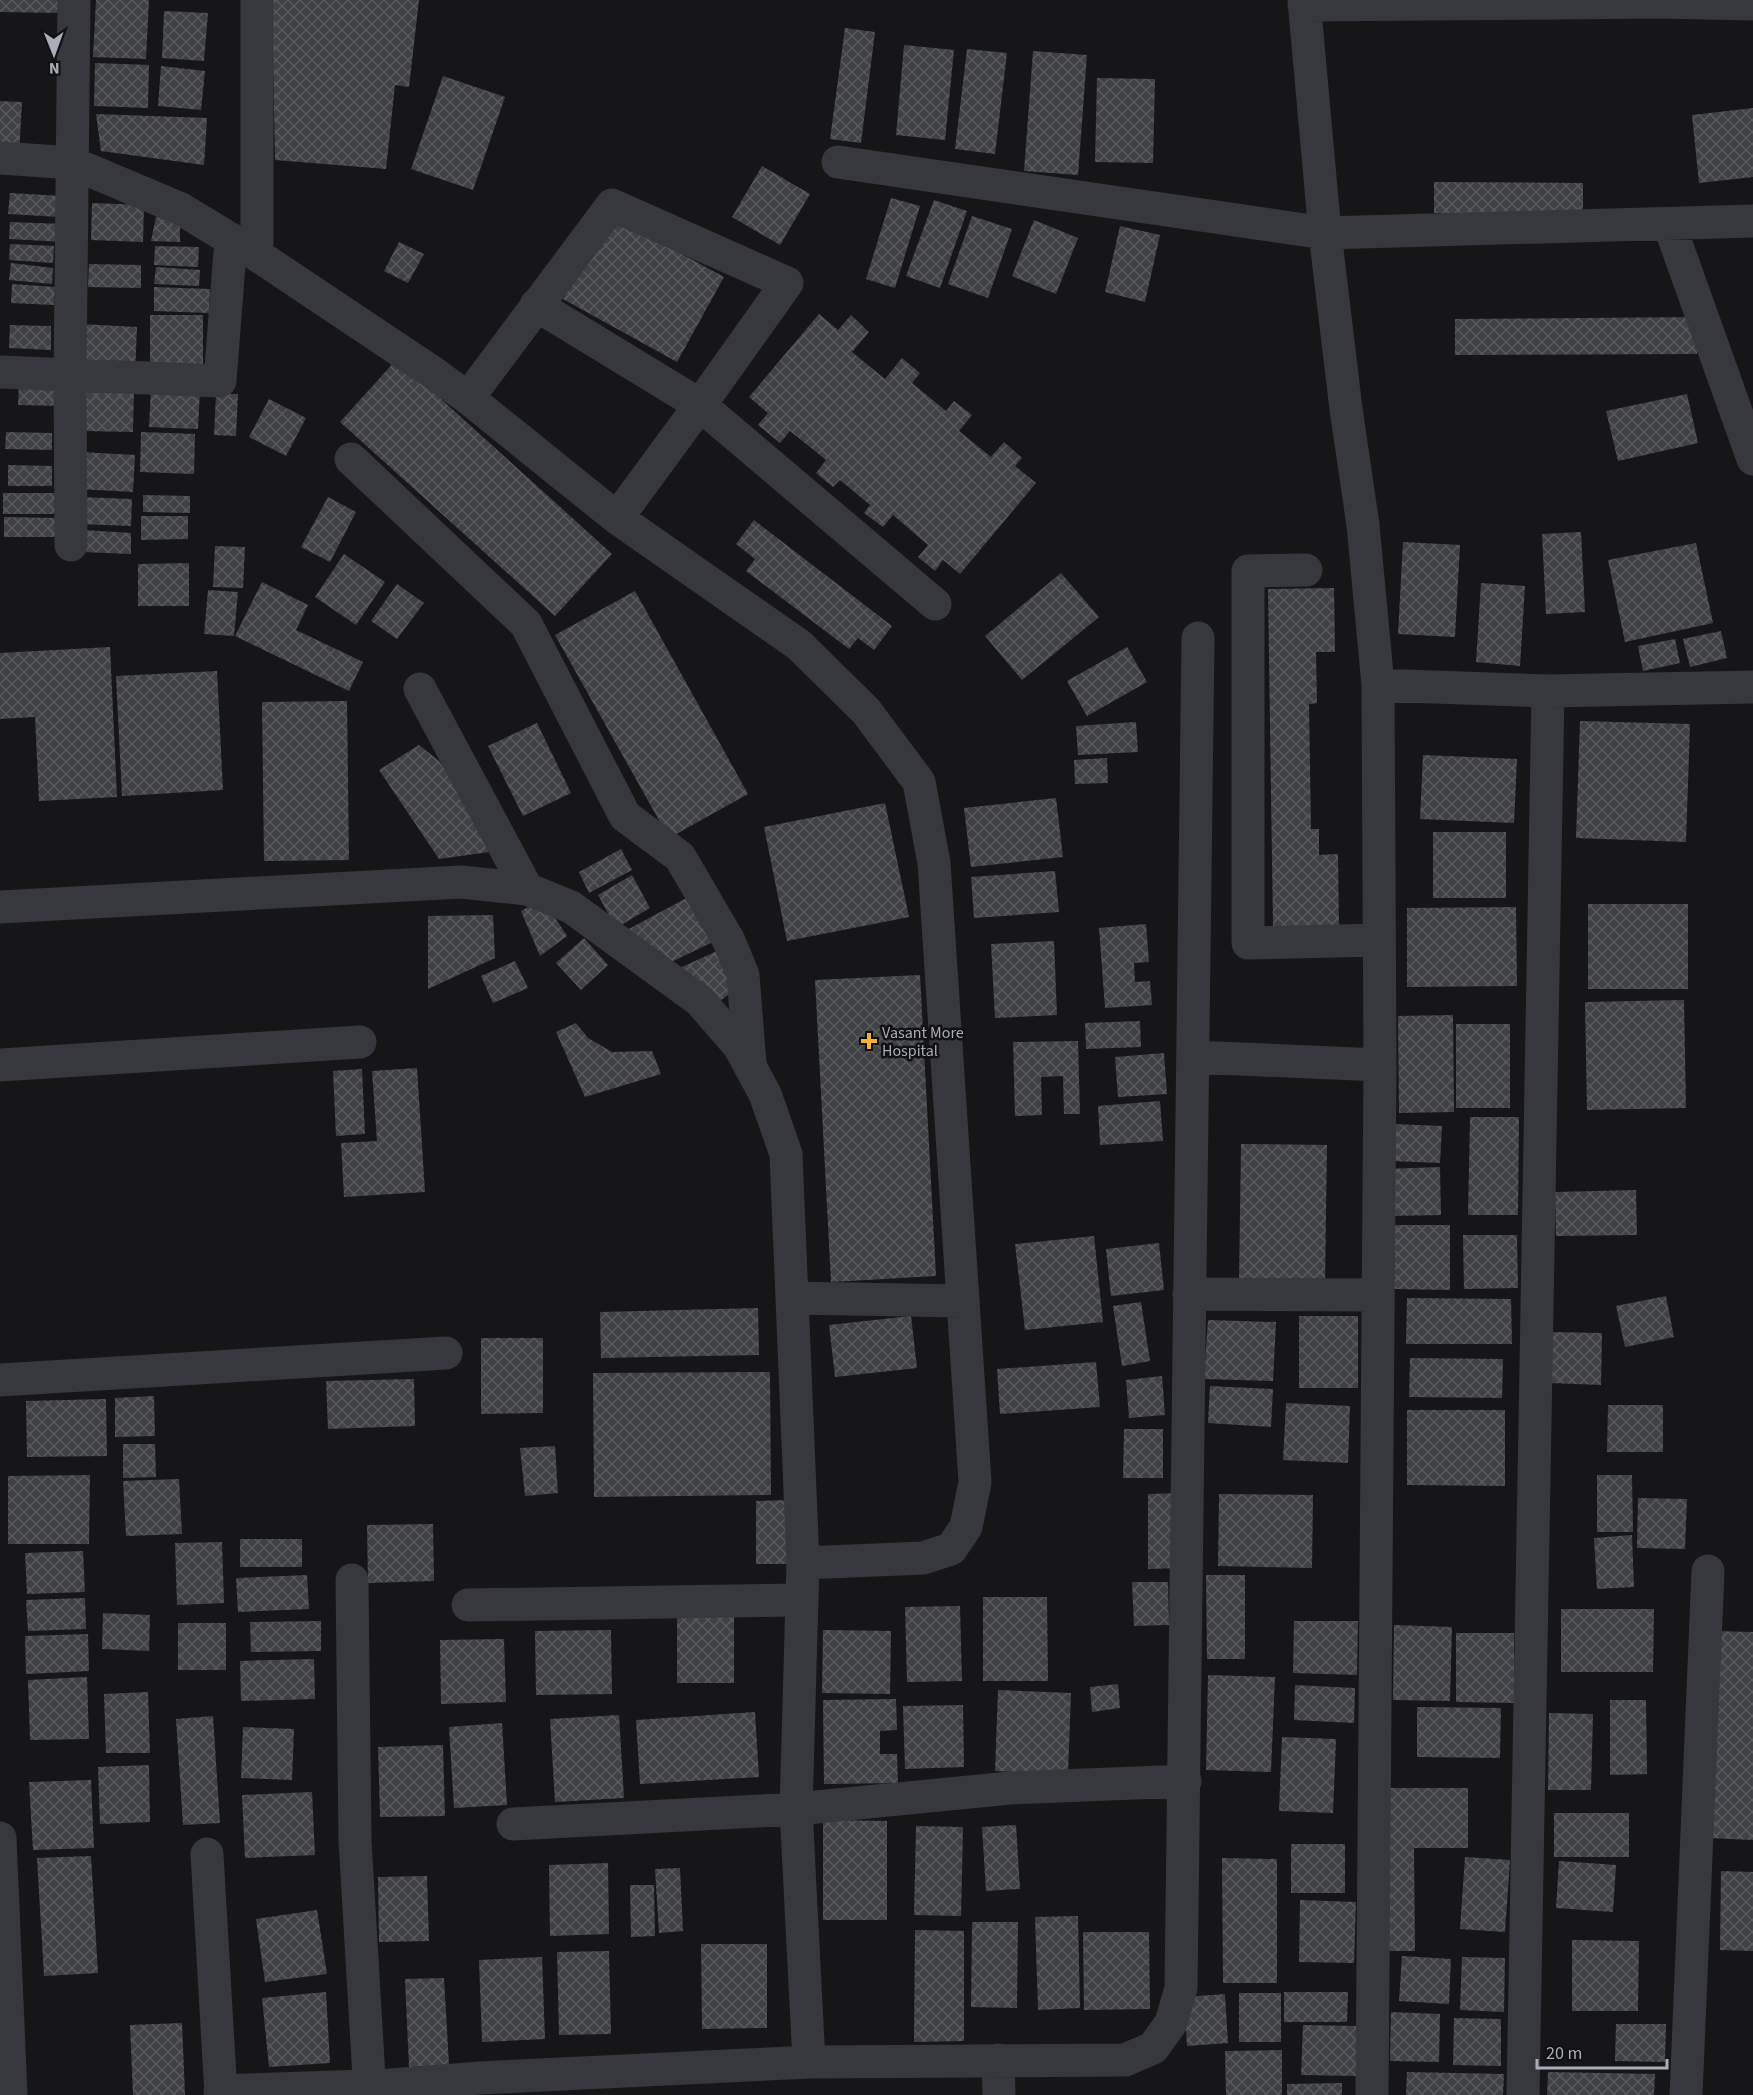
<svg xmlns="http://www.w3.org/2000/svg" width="1753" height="2095" viewBox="0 0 1753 2095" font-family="'Source Sans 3',sans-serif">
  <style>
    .building { fill: url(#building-cross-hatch) }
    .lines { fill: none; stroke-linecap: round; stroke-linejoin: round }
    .minor { stroke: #37383d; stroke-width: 33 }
    .poi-dot { fill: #f2b134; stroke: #111113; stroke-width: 2 }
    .labels { text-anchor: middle; stroke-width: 5; stroke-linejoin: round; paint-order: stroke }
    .poi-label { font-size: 16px; fill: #a8adb8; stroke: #111113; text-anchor: start }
  </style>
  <defs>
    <pattern id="building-cross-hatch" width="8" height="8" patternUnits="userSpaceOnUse" patternTransform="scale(1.5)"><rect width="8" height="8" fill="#404145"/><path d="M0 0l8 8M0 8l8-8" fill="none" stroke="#595a5e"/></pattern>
  </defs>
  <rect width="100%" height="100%" fill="#161618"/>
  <path class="building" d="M 0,0 L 61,0 L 61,13 L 0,12 Z
    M 96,0 L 149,0 L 146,59 L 93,57 Z
    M 272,0 L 419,0 L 409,87 L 395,85 L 386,169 L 275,160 Z
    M 164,11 L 208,13 L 204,61 L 162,58 Z
    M 845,28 L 875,32 L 861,143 L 830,139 Z
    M 904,45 L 954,50 L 945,140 L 896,135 Z
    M 967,49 L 1007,53 L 995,154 L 955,149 Z
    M 1033,51 L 1087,55 L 1078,175 L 1024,171 Z
    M 95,63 L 149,65 L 148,108 L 94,106 Z
    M 161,66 L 205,71 L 201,110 L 158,106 Z
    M 443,76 L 505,97 L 473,190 L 411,169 Z
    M 1097,78 L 1155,79 L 1153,163 L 1095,162 Z
    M 0,101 L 22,102 L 19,154 L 0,153 Z
    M 1753,108 L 1753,177 L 1699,183 L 1692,115 Z
    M 96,114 L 207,118 L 204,165 L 101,151 Z
    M 762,166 L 810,194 L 780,245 L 732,217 Z
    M 1434,182 L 1583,183 L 1583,213 L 1434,213 Z
    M 10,193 L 62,196 L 60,217 L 8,214 Z
    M 891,198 L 920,206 L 895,288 L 866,279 Z
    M 934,200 L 967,211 L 940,288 L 906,276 Z
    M 92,203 L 144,205 L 143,242 L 91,240 Z
    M 610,215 L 724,277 L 677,362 L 563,299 Z
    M 972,216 L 1012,229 L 988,298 L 948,284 Z
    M 156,217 L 180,221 L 180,242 L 151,241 Z
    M 1034,220 L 1078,238 L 1056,294 L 1012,276 Z
    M 10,222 L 65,224 L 64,242 L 9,239 Z
    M 1120,226 L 1160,235 L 1145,302 L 1105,292 Z
    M 399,242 L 424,254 L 408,283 L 384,271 Z
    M 10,244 L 54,246 L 53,263 L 9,260 Z
    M 155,246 L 199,247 L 198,267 L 154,265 Z
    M 11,263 L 53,268 L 52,284 L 9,280 Z
    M 89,264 L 141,265 L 141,288 L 88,287 Z
    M 156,267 L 200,270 L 199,286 L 154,284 Z
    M 12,284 L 55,287 L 54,305 L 11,303 Z
    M 154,287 L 210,289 L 209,313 L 154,311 Z
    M 819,314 L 838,330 L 851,315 L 869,332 L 852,352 L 885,379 L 902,358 L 920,373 L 912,383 L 946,411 L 954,401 L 972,415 L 959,431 L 991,457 L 1004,442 L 1022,458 L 1015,466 L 1036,483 L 960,574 L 943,560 L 935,571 L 918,557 L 928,545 L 893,515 L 883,527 L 864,513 L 870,505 L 840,480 L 833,487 L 816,473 L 826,460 L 790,431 L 780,443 L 758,425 L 768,413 L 749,397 Z
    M 150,315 L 203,315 L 203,367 L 150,367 Z
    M 1697,317 L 1697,354 L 1455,355 L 1455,319 Z
    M 81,324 L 137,327 L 135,373 L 79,371 Z
    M 10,325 L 51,326 L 51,350 L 9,348 Z
    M 397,359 L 612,554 L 555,616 L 340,422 Z
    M 19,381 L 62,383 L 61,406 L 18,405 Z
    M 151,387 L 200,389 L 198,429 L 149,427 Z
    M 84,388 L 134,389 L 133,432 L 83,431 Z
    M 216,394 L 238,394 L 236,436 L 214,435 Z
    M 1687,394 L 1698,443 L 1618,461 L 1606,411 Z
    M 269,399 L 306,418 L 286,456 L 249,437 Z
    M 6,432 L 52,433 L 52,450 L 5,449 Z
    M 141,432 L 195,434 L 194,474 L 140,472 Z
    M 81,452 L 135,455 L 133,492 L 78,489 Z
    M 8,465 L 52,466 L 52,486 L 8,486 Z
    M 3,493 L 55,493 L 56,514 L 3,514 Z
    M 143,495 L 190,496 L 190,513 L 143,512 Z
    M 80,497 L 132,499 L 131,526 L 79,524 Z
    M 328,497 L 356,512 L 330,562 L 301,547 Z
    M 141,516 L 188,516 L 188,539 L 141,540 Z
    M 4,517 L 59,518 L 59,537 L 4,537 Z
    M 754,520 L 892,626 L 874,650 L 858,638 L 849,649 L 746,571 L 755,559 L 736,544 Z
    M 84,530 L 131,533 L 131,554 L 82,552 Z
    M 1581,532 L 1585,612 L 1546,614 L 1542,534 Z
    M 1403,542 L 1460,545 L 1455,637 L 1398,634 Z
    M 1696,543 L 1713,623 L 1625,642 L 1608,560 Z
    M 215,546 L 245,547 L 243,588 L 213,587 Z
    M 344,554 L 385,582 L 356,625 L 315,597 Z
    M 189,563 L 189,606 L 138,606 L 138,564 Z
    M 1061,573 L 1099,617 L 1022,680 L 985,636 Z
    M 262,582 L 308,605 L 296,630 L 363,662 L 349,691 L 235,636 Z
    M 1481,583 L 1525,586 L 1520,666 L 1476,662 Z
    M 397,584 L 424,603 L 397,639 L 371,621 Z
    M 1334,588 L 1335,652 L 1316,652 L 1317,703 L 1309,704 L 1311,829 L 1319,829 L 1319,855 L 1338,854 L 1339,927 L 1273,928 L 1268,589 Z
    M 208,590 L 238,592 L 234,636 L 204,634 Z
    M 635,591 L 748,794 L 669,838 L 555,635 Z
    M 1721,631 L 1727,658 L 1690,667 L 1683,639 Z
    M 1675,639 L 1680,663 L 1643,671 L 1638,646 Z
    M 110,647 L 117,797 L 39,801 L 35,717 L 0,719 L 0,653 Z
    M 1127,647 L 1147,682 L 1087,716 L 1067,681 Z
    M 217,671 L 223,790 L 122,796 L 116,676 Z
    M 347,701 L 349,860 L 264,861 L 262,702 Z
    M 1580,721 L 1690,724 L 1686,842 L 1576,838 Z
    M 1136,722 L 1138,752 L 1078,755 L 1076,726 Z
    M 537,723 L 571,793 L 523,816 L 488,746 Z
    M 419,745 L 439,761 L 459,791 L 489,852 L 439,859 L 379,770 Z
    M 1423,755 L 1517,759 L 1514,823 L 1420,819 Z
    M 1107,758 L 1108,783 L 1075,784 L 1074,760 Z
    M 1056,798 L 1063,857 L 971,867 L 964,808 Z
    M 885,803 L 909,917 L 787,941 L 764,827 Z
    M 1433,832 L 1506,832 L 1506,898 L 1433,898 Z
    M 621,849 L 632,870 L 589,893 L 579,872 Z
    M 1055,871 L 1059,912 L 974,918 L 971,877 Z
    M 632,875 L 650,908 L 616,928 L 598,895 Z
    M 692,895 L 715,941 L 663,966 L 625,931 Z
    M 535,903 L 554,916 L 567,936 L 540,956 L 521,911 Z
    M 1588,904 L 1688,904 L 1688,989 L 1588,989 Z
    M 1516,907 L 1517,986 L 1407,987 L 1407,908 Z
    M 493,915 L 495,958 L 428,989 L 428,916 Z
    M 1146,924 L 1149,962 L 1134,963 L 1135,982 L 1150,981 L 1152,1005 L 1105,1008 L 1099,928 Z
    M 584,938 L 608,965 L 581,990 L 556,963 Z
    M 1054,941 L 1057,1015 L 995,1018 L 991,944 Z
    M 728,946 L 731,993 L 710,1008 L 671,972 Z
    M 515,961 L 528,988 L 493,1003 L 481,976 Z
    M 920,975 L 936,1276 L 831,1282 L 815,980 Z
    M 1684,1000 L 1686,1108 L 1587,1110 L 1585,1002 Z
    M 1453,1015 L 1454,1112 L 1399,1113 L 1398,1016 Z
    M 1140,1021 L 1141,1047 L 1086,1049 L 1085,1023 Z
    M 576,1023 L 588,1038 L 612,1052 L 652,1051 L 661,1074 L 585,1097 L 556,1032 Z
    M 1456,1024 L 1510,1024 L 1510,1108 L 1456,1108 Z
    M 1078,1041 L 1080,1114 L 1064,1114 L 1063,1076 L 1041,1077 L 1042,1115 L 1015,1116 L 1013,1042 Z
    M 1164,1053 L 1167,1094 L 1118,1097 L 1115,1057 Z
    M 417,1068 L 425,1192 L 344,1197 L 341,1143 L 377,1141 L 372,1071 Z
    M 362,1069 L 365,1134 L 336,1136 L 333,1071 Z
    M 1160,1101 L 1163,1141 L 1100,1145 L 1098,1106 Z
    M 1470,1117 L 1519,1117 L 1518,1215 L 1468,1215 Z
    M 1392,1124 L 1442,1126 L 1440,1163 L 1390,1161 Z
    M 1241,1144 L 1327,1145 L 1325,1284 L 1239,1283 Z
    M 1440,1167 L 1441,1215 L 1387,1216 L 1386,1169 Z
    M 1636,1190 L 1637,1235 L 1556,1236 L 1555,1192 Z
    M 1393,1225 L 1450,1225 L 1450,1290 L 1393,1289 Z
    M 1463,1235 L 1517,1235 L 1518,1288 L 1464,1289 Z
    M 1094,1236 L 1103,1322 L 1025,1330 L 1015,1244 Z
    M 1159,1243 L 1164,1290 L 1111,1296 L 1106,1249 Z
    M 1666,1296 L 1674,1337 L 1625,1347 L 1616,1306 Z
    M 1407,1298 L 1511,1299 L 1512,1344 L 1406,1344 Z
    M 1141,1302 L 1150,1361 L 1122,1366 L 1113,1306 Z
    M 758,1308 L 759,1355 L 601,1358 L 600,1312 Z
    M 911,1316 L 917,1368 L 835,1377 L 829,1325 Z
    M 1299,1316 L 1358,1316 L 1358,1388 L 1299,1388 Z
    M 1208,1320 L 1276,1322 L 1273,1381 L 1204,1379 Z
    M 1551,1332 L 1602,1333 L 1601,1385 L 1550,1383 Z
    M 481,1338 L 543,1338 L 543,1413 L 481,1414 Z
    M 1410,1358 L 1503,1359 L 1502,1398 L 1409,1397 Z
    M 1096,1362 L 1100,1407 L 1000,1414 L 997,1369 Z
    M 770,1372 L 771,1495 L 594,1497 L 593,1373 Z
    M 1162,1376 L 1165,1415 L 1129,1418 L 1126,1380 Z
    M 414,1379 L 415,1426 L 328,1429 L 326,1381 Z
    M 1210,1386 L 1273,1389 L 1271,1427 L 1208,1423 Z
    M 154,1396 L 155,1436 L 115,1437 L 115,1398 Z
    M 106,1399 L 107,1456 L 27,1457 L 26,1401 Z
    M 1286,1403 L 1350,1406 L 1348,1463 L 1283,1460 Z
    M 1608,1405 L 1663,1405 L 1663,1452 L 1607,1452 Z
    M 1407,1410 L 1505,1410 L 1505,1486 L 1407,1485 Z
    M 1124,1429 L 1163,1429 L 1163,1478 L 1123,1478 Z
    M 123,1444 L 155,1444 L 156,1477 L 123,1478 Z
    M 555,1446 L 558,1493 L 525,1496 L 520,1448 Z
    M 90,1475 L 89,1544 L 8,1544 L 8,1476 Z
    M 1597,1475 L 1632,1475 L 1633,1532 L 1597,1532 Z
    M 179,1479 L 182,1534 L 126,1536 L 123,1481 Z
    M 1182,1493 L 1182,1568 L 1148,1569 L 1148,1494 Z
    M 1219,1494 L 1313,1495 L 1312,1568 L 1218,1566 Z
    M 1638,1498 L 1687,1499 L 1685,1549 L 1637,1548 Z
    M 791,1500 L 792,1564 L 756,1564 L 756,1501 Z
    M 433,1524 L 434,1581 L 368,1583 L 367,1525 Z
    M 1632,1535 L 1634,1587 L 1597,1589 L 1594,1538 Z
    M 240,1539 L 302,1539 L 302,1567 L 240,1567 Z
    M 222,1542 L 224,1603 L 177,1605 L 175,1543 Z
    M 83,1551 L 85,1592 L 27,1594 L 25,1553 Z
    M 307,1575 L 309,1609 L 238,1612 L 236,1578 Z
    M 1206,1575 L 1245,1575 L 1245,1659 L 1207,1659 Z
    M 1132,1582 L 1168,1582 L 1169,1625 L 1134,1626 Z
    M 983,1597 L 1047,1597 L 1048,1681 L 983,1681 Z
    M 85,1598 L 86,1629 L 28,1631 L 26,1600 Z
    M 960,1606 L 962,1681 L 907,1682 L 905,1607 Z
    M 1561,1609 L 1654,1609 L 1653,1672 L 1561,1672 Z
    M 103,1613 L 150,1615 L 149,1651 L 102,1649 Z
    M 677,1614 L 734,1615 L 734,1683 L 677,1683 Z
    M 321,1621 L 321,1651 L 251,1652 L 250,1622 Z
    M 1294,1621 L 1358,1621 L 1357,1675 L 1293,1673 Z
    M 178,1623 L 226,1623 L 226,1670 L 178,1670 Z
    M 1394,1625 L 1452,1627 L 1450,1701 L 1393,1700 Z
    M 611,1630 L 612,1694 L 536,1695 L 535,1631 Z
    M 823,1630 L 891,1631 L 890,1694 L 822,1693 Z
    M 1715,1631 L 1753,1632 L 1753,1840 L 1709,1838 Z
    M 1456,1633 L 1514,1633 L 1514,1703 L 1456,1702 Z
    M 88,1634 L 89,1671 L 26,1674 L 25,1636 Z
    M 504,1639 L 506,1702 L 441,1704 L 440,1640 Z
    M 314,1659 L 315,1699 L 241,1701 L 240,1661 Z
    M 1208,1675 L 1275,1677 L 1271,1772 L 1206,1770 Z
    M 87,1677 L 89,1739 L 30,1740 L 28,1680 Z
    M 1118,1684 L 1120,1708 L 1092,1712 L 1090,1687 Z
    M 1295,1685 L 1355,1688 L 1354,1723 L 1294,1720 Z
    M 998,1690 L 1071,1693 L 1068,1774 L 995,1771 Z
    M 148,1692 L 150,1753 L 106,1753 L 104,1694 Z
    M 896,1699 L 897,1730 L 880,1731 L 880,1754 L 897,1754 L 898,1783 L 824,1784 L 823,1700 Z
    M 1610,1700 L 1646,1700 L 1647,1774 L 1610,1775 Z
    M 963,1705 L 964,1767 L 905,1769 L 903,1706 Z
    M 1417,1707 L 1501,1708 L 1500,1758 L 1417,1757 Z
    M 755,1712 L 759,1777 L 640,1784 L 636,1720 Z
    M 1549,1713 L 1593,1714 L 1591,1790 L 1548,1790 Z
    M 619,1715 L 624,1798 L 555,1802 L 550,1719 Z
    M 213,1716 L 220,1823 L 183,1825 L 176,1719 Z
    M 502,1723 L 507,1805 L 454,1808 L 449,1727 Z
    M 243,1727 L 294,1729 L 292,1780 L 241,1778 Z
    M 1282,1737 L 1336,1739 L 1333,1813 L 1279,1811 Z
    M 443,1745 L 445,1816 L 380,1817 L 378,1747 Z
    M 149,1765 L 150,1822 L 100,1824 L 98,1767 Z
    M 91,1780 L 94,1848 L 33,1850 L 29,1782 Z
    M 1380,1788 L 1468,1788 L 1468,1848 L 1414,1848 L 1415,1951 L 1381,1951 Z
    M 312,1792 L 315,1855 L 245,1858 L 242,1795 Z
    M 1554,1813 L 1629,1813 L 1629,1857 L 1554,1857 Z
    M 823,1820 L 887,1821 L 887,1920 L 823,1920 Z
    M 1016,1825 L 1020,1889 L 986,1891 L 982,1827 Z
    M 916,1826 L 963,1827 L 961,1916 L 914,1915 Z
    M 1291,1844 L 1345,1844 L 1345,1893 L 1291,1893 Z
    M 91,1856 L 98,1973 L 44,1976 L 37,1858 Z
    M 1465,1857 L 1510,1860 L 1505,1932 L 1460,1929 Z
    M 1222,1858 L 1277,1859 L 1277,1983 L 1223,1983 Z
    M 1559,1861 L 1616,1865 L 1613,1912 L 1556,1908 Z
    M 608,1863 L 609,1934 L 550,1936 L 549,1865 Z
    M 680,1868 L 683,1931 L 659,1933 L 655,1869 Z
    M 1721,1871 L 1753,1872 L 1753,1951 L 1720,1950 Z
    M 427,1876 L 429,1941 L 379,1942 L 378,1877 Z
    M 630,1885 L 654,1885 L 655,1936 L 631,1937 Z
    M 1300,1900 L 1356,1902 L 1354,1963 L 1299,1962 Z
    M 317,1910 L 327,1974 L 265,1982 L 256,1919 Z
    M 1078,1916 L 1080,2008 L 1038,2010 L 1035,1917 Z
    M 972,1922 L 1018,1922 L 1017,2008 L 971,2007 Z
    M 915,1930 L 964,1931 L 964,2041 L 914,2042 Z
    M 1083,1932 L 1149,1932 L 1150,2009 L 1084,2010 Z
    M 1572,1940 L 1639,1941 L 1638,2011 L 1572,2011 Z
    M 701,1944 L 767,1944 L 767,2028 L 702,2029 Z
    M 609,1951 L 611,2034 L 559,2035 L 557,1952 Z
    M 1402,1956 L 1451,1959 L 1449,2004 L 1399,2001 Z
    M 542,1957 L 545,2039 L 482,2042 L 479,1960 Z
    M 1462,1957 L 1505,1958 L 1504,2012 L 1460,2010 Z
    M 444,1978 L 449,2065 L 409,2067 L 405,1979 Z
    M 326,1992 L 330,2063 L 269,2067 L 262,1998 Z
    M 1284,1992 L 1348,1992 L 1347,2022 L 1284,2022 Z
    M 1239,1993 L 1281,1993 L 1281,2042 L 1239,2042 Z
    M 1225,1994 L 1228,2043 L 1187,2046 L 1184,1997 Z
    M 1391,2012 L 1440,2014 L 1439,2062 L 1390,2061 Z
    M 1454,2018 L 1501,2019 L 1501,2066 L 1453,2065 Z
    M 182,2023 L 185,2095 L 133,2095 L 130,2025 Z
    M 1616,2024 L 1666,2024 L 1665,2062 L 1615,2061 Z
    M 1303,2025 L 1357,2026 L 1356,2076 L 1301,2075 Z
    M 1282,2050 L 1282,2095 L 1226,2095 L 1225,2051 Z
    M 1407,2072 L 1504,2074 L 1503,2095 L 1406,2095 Z
    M 1548,2072 L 1655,2074 L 1654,2095 L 1547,2095 Z
    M 1342,2083 L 1342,2095 L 1287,2095 L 1287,2084 Z"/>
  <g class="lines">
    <path class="minor" d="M 257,0 L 257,255 L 435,374 L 468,398 L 617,518 L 799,645 L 866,711 L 919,782 L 934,863 L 975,1482 L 966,1527 L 951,1549 L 923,1558 L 803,1563
      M 1304,0 L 1325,233 L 1346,409 L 1363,525 L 1378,685 L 1380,1065 L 1372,2095
      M 1304,5 L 1660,2 L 1753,4
      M 0,158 L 72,163 L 181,209 L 250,251
      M 838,162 L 1325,233 L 1753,221
      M 1669,224 L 1753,459
      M 536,305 L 700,405 L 935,604
      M 0,372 L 220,381 L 231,239
      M 468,398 L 612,205 L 787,283 L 700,405 L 617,518
      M 351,459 L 526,624 L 625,816 L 680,857 L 729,941 L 743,975 L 750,1064
      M 71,545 L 70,375 L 74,0
      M 1306,570 L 1248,571 L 1248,943 L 1379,940
      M 1378,685 L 1548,691 L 1753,687
      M 420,689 L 527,889
      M 0,907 L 461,882 L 527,889 L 571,907 L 700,1001 L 739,1046 L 765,1094 L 786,1154 L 803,1563 L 796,1809 L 809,2062
      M 1193,1057 L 1380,1065
      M 0,1065 L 360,1042
      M 1189,1294 L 1378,1295
      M 792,1298 L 963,1301
      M 0,1380 L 446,1353
      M 352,1580 L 355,1840 L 370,2095
      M 468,1605 L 802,1600
      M 513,1824 L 796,1809 L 1010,1788 L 1185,1781
      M 0,1838 L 11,2095
      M 207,1854 L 221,2095
      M 998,2060 L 999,2095
      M 220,2091 L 391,2085 L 480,2078 L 809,2062 L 1125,2060 L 1153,2048 L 1171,2023 L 1181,1988 L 1198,638
      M 1523,2095 L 1548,691
      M 1686,2095 L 1708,1571"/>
  </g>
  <path class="poi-dot" d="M866 1032h6v6h6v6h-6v6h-6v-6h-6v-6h6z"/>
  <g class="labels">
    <g class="poi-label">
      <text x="882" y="1038">Vasant More<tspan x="882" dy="18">Hospital</tspan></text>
    </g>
  </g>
  <g transform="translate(54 54) rotate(179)" stroke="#111113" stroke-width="4.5" paint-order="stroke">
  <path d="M0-4.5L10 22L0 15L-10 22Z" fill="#a8adb8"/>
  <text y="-9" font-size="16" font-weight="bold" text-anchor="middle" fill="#a8adb8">N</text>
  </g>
  <path d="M1537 2059v9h130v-9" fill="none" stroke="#a8adb8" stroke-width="3"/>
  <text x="1546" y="2059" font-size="18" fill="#a8adb8" stroke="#111113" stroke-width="4.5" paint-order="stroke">20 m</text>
</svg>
